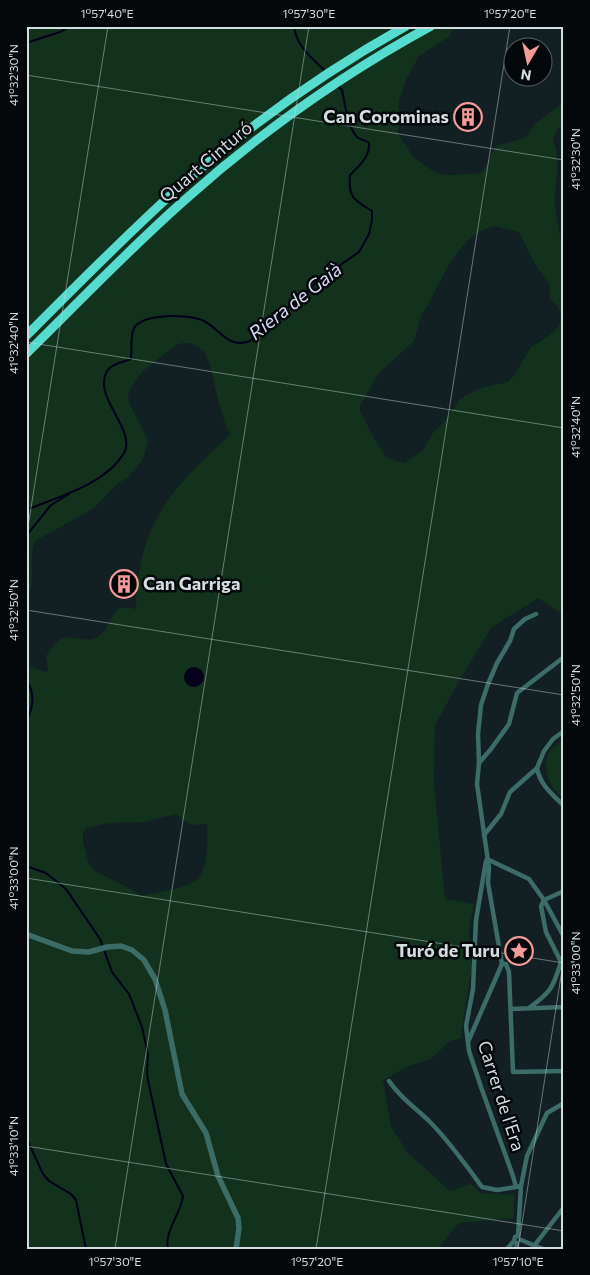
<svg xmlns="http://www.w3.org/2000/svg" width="590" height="1275" viewBox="0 0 590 1275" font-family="Commissioner,sans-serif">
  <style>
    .green { fill: #12321e; fill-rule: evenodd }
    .water { fill: #05021b }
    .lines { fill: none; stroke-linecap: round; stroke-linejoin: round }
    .stream { stroke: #05021b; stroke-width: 2 }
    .minor { stroke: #3c6c66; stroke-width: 4.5 }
    .tertiary { stroke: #3c6c66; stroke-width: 5.5 }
    .motorway { stroke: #55dcce; stroke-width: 9 }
    .ticks { fill: none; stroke: #d3dcde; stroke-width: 1; stroke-opacity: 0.45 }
    .labels { text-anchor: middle; stroke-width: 5; stroke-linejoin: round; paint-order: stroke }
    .poi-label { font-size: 18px; font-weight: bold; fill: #d3dcde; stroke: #04080a; text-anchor: end }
    .street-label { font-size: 18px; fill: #d3dcde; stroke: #04080a }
    .water-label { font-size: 19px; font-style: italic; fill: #d9daf4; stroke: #04080a }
    .neatline { fill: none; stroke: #d3dcde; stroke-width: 2 }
    .ticks-label { font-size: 12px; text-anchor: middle; fill: #d3dcde }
  </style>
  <rect width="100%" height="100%" fill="#122024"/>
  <path class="green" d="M 26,26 L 457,26 L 452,29 L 450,36 L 419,56 L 406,80 L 399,101 L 398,134 L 414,158 L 438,174 L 451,175 L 482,173 L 496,146 L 525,138 L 535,124 L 564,102 L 564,122 L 557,130 L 553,140 C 562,162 554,184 555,206 C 557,225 562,243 564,261 L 564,615 L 538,598 L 491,628 L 459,681 L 435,725 L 434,783 L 445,899 L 474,904 L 469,928 L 472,967 L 463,1021 L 461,1038 L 450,1041 L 431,1059 L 409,1066 L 383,1080 L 391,1127 L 408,1153 L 450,1191 L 471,1184 L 480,1193 L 514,1195 L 514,1218 L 459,1223 L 437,1249 L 26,1249 L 26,666 L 47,672 L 48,667 L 46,656 C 50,651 53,645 58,641 C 71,632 85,644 96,638 C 117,625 107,601 136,609 C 139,522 169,491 231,434 L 226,426 L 218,400 L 210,365 L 204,351 L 197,346 L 190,343 L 183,343 L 176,345 L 143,371 L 130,389 L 128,396 L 129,403 L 148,440 L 144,456 L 139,464 L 129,476 L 116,485 L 94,508 L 35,541 C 27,561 38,581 26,600 ZM 494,226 L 519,232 L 534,262 L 550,286 L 549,294 L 551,301 C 561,307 562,315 559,326 L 549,336 L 531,347 L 513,377 L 508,382 L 481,388 L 461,398 L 443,423 L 433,433 L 423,450 L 404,463 L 387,458 L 373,437 L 359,408 L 378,374 L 414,341 L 422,313 L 427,307 C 443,277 458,235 494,226 ZM 176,814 L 191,825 L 207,824 C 209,889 198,884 141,896 L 123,885 L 94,871 L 88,862 L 83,842 L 83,832 L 87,828 L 108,823 L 144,822 Z
    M 562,741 L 564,741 L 564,798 C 551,791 542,769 548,755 C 551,748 556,745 562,741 Z"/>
  <path class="water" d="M184 677a10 10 0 1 1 20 0a10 10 0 1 1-20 0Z"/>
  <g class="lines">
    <path class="stream" d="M 294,26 C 296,46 312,58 325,71
      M 26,43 L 60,32 L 71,26
      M 26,510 C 57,497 105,485 124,453 C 137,430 92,397 107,371 C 112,363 124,362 131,359 C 132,351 130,336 134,328 C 143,313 190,314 204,321 C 221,330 228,349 250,341 L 323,277 L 359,252 L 369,234 L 372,220 L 372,211 C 354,200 348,198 350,175 C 359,166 370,157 369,143 C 364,139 359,140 356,136 C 347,124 345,104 342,90 L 338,86
      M 26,536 L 51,505 L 69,494
      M 26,679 C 36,695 33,707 26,723
      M 26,866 L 46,873 L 66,889 L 100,939 L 112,972 L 129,994 L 142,1027 L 148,1055 L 147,1072 L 148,1080 L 166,1164 L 183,1196 C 181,1214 164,1231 168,1249
      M 26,1137 L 43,1174 L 49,1181 L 71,1194 L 76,1200 L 86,1249"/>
    <path class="minor" d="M 479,763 L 491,749 L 509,724 L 517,693 L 564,657
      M 537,768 C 540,785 552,794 564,806
      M 484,835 L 501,814 L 510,792 L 537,768 L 544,751 L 553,739 L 564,731
      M 487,859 L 529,879 L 544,900 L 564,937
      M 486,861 L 476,920 L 473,989 L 466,1026 L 469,1051 L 481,1087 L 513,1176 L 516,1187 L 521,1186
      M 502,964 L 506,964 L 509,972 L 513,1072 L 564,1071
      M 529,1008 C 551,992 553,988 561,962 L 546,932 L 541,906 L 544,900 L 564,891
      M 512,1009 L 564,1007
      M 468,1042 L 502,964 L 488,883 L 489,868 L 477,784 L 479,763 L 478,734 L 481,705 L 488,684 L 497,663 L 510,641 L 514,629 L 525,619 L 536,614
      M 389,1081 C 402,1100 415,1107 430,1122 C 449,1141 466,1165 482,1187 L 497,1190 L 516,1187
      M 518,1236 L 521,1186 L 527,1156 L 547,1113 L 564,1103
      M 521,1240 L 543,1249
      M 534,1246 L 564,1207
      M 507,1249 L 514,1241 L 515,1237 L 518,1236
      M 516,1249 L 517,1243"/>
    <path class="tertiary" d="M 26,934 L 72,951 L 89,952 L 107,947 L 121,946 L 132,950 L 144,960 L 155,979 L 165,1010 L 182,1094 L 206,1133 L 218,1176 L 238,1218 L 239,1228 L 236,1249"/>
    <path class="motorway" d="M 26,336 C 75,287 124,237 175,191 C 245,128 324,72 406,26
      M 26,354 C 79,302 131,247 187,198 C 261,132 343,74 431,26"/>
  </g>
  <path class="ticks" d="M 26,75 L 564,160M 26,342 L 564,428M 26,539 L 108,26M 26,610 L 564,695M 26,878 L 564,963M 26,1146 L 564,1231M 115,1249 L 309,26M 316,1249 L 510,26M 518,1249 L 564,957"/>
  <defs>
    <symbol id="building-ring" viewBox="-11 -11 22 22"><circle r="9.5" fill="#04080a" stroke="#f59b99" stroke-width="1.5"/><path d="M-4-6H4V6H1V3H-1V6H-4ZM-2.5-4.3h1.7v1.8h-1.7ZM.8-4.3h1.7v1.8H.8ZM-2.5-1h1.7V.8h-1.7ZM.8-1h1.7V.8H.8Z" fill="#f59b99"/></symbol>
    <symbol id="sight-ring" viewBox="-11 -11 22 22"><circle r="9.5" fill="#04080a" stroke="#f59b99" stroke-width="1.5"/><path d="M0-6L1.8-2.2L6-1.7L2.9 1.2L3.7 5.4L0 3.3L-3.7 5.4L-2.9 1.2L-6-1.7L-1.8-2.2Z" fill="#f59b99"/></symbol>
  </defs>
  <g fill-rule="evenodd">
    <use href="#building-ring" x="452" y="101" width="32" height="32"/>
    <use href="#building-ring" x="108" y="568" width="32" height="32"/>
    <use href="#sight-ring" x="503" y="935" width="32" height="32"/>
  </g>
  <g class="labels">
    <g class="poi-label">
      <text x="449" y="123">Can Corominas</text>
      <text x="143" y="590" text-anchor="start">Can Garriga</text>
      <text x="500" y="957">Turó de Turu</text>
    </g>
    <g class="street-label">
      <text transform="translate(206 162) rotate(-40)" y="6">Quart Cinturó</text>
      <text transform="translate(501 1096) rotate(72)" y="6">Carrer de l'Era</text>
    </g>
    <g class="water-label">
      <text transform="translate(295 301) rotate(-38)" y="7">Riera de Gaià</text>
    </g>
  </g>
  <rect width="590" height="1275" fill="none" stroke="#04080a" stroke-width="55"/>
  <g transform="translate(528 62) rotate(189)"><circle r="24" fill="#04080a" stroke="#575d5f"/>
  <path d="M0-4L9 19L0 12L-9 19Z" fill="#f59b99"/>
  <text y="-8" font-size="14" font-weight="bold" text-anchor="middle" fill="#d3dcde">N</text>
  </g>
  <rect x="28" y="28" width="534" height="1220" class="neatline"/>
  <g class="ticks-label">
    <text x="107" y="18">1°57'40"E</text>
    <text x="309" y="18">1°57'30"E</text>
    <text x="510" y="18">1°57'20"E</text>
    <text transform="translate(14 75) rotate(-90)" y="4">41°32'30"N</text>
    <text transform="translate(576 159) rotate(-90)" y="4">41°32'30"N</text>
    <text transform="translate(14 343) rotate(-90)" y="4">41°32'40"N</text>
    <text transform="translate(576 427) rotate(-90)" y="4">41°32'40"N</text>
    <text transform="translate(14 610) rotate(-90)" y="4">41°32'50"N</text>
    <text transform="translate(576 695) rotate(-90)" y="4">41°32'50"N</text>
    <text transform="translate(14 878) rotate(-90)" y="4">41°33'00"N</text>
    <text transform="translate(576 963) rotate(-90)" y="4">41°33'00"N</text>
    <text transform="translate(14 1146) rotate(-90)" y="4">41°33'10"N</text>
    <text x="115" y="1266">1°57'30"E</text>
    <text x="317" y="1266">1°57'20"E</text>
    <text x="518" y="1266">1°57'10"E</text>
  </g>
</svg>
